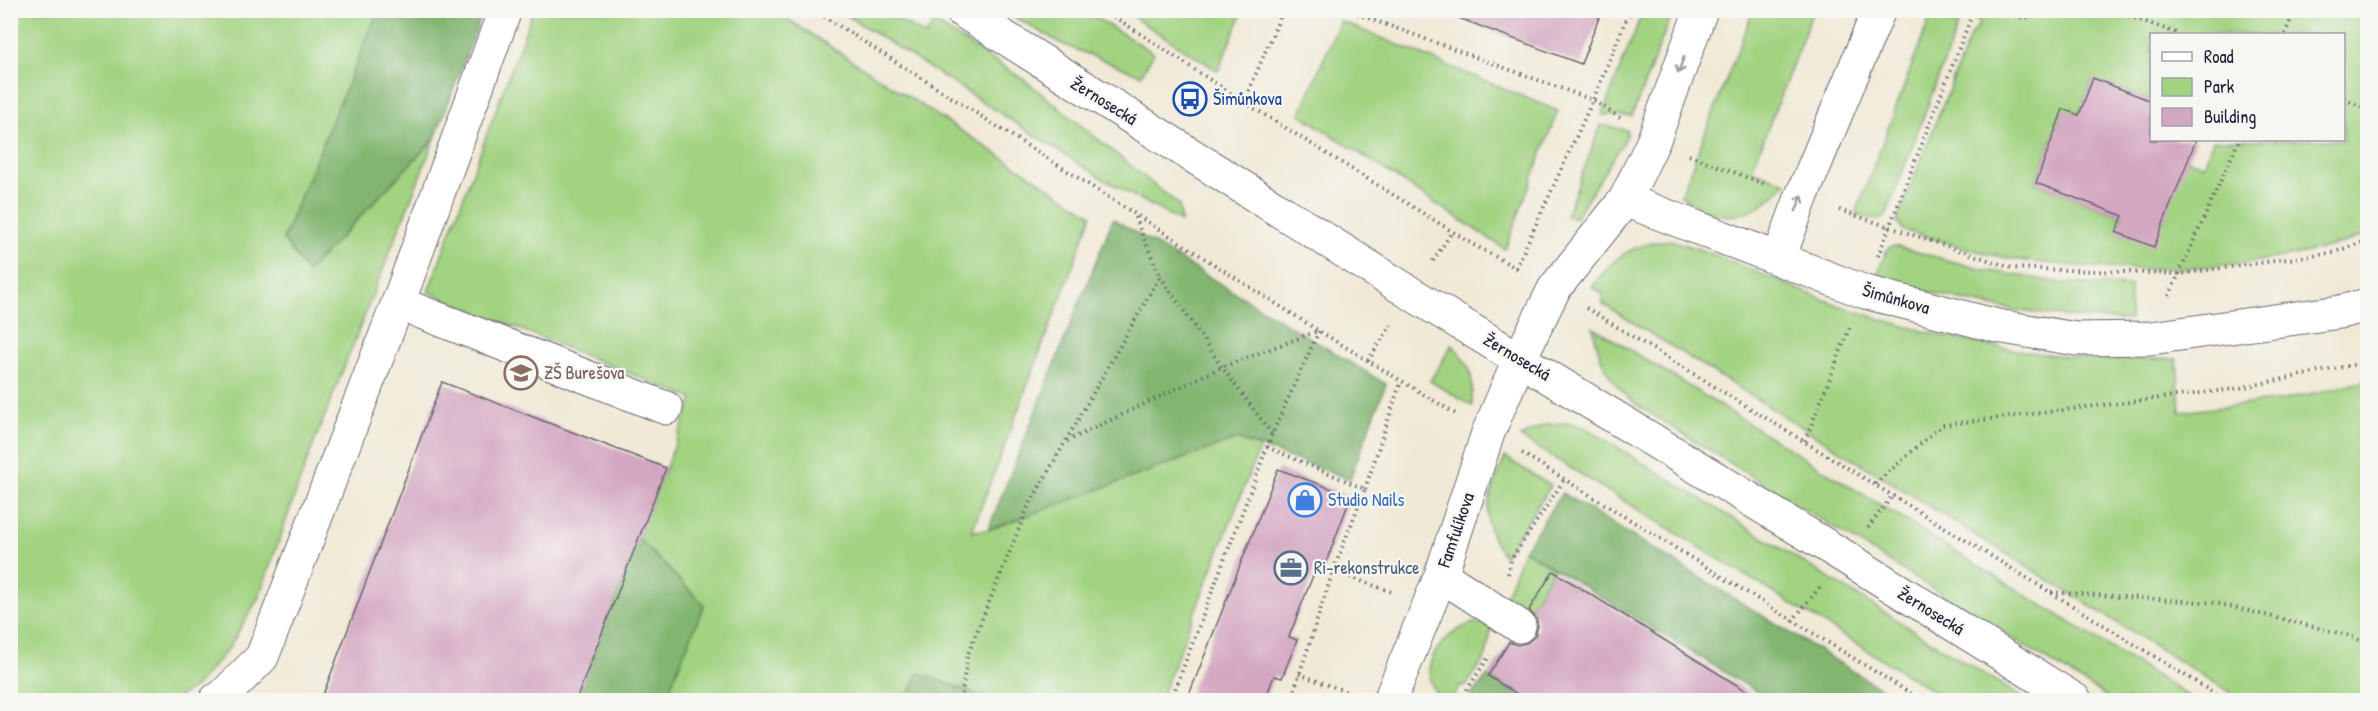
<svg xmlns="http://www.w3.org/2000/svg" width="2378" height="711" viewBox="0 0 2378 711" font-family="'Patrick Hand',sans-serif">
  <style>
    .green { fill: #a2d381; stroke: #627a5e; stroke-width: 1.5; fill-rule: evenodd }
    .forest { fill: #81b56f; stroke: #526c55; stroke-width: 1.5 }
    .building { fill: #d3a6c1 }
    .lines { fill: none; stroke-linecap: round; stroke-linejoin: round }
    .minor-casing { stroke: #6a6871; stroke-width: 35 }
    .path { stroke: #6a6871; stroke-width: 4; stroke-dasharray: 1.5 4.5; stroke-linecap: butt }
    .minor { stroke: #fff; stroke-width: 33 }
    .oneway { stroke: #9c9ca7 }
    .labels { text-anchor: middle; stroke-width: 4.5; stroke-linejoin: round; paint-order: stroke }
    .transit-label { font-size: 18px; fill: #164399; stroke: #f6f6f2; text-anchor: start }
    .street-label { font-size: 18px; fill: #22223b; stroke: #f6f6f2 }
    .education-label { font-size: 18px; fill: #785e54; stroke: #f6f6f2; text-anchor: start }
    .shop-label { font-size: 18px; fill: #366cbe; stroke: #f6f6f2; text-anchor: start }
    .service-label { font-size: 18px; fill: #4e5e75; stroke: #f6f6f2; text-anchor: start }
  </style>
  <rect width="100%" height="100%" fill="#f6f6f2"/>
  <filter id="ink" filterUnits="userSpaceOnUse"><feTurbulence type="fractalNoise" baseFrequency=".0167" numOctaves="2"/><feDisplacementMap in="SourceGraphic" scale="12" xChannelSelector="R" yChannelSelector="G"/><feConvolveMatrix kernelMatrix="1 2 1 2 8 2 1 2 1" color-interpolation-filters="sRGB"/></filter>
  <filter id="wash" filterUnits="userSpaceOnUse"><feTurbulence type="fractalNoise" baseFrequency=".008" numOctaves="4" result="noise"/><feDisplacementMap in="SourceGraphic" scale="24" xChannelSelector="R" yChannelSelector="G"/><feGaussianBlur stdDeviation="1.35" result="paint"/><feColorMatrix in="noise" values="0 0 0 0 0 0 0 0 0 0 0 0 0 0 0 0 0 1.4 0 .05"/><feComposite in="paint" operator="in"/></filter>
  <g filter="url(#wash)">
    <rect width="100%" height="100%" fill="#f0e9d5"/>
    <path class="green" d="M 10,11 L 378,11 L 283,239 L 307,272 L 435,138 L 308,458 L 259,597 L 228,649 L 195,687 L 174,700 L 11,699 Z
      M 533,11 L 775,11 L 1092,215 L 972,531 L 988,530 L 1237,439 L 1260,447 L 1160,700 L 993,700 L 918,673 L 907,700 L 665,700 L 704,605 L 638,538 L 693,399 L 428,292 Z
      M 840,11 L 884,11 L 926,36 L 934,22 L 1026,81 L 1179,205 L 1181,222 L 1100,177 Z
      M 1004,11 L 1085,11 L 1154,53 L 1141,75 L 1062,44 Z
      M 1124,11 L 1243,10 L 1243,11 L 1218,71 Z
      M 1643,11 L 1673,11 L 1632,116 L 1602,115 Z
      M 1753,11 L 1813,11 L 1752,170 L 1786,183 C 1752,221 1722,227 1681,195 Z
      M 1974,11 L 2367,11 L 2367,235 C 2265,271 2142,275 2035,262 C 1990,257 1946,242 1903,230 L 1897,221 L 1971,34 L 1979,25 ZM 2152,34 L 2344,34 L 2344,140 L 2213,140 L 2204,165 L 2188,160 L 2117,232 L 2123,216 L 2036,183 L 2063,110 L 2079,115 L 2093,79 L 2151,101 Z
      M 1931,15 L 1958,25 L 1886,216 L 1881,219 L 1855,216 Z
      M 1340,21 L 1558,111 L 1505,249 L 1300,114 Z
      M 1601,125 L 1627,130 L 1627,136 L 1575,218 L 1566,216 Z
      M 1670,240 C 1732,258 1789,288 1849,309 C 1921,333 1997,350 2072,357 C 2107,361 2142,359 2177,359 L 2180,412 L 2283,400 L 2367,381 L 2367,700 L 2242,700 L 1603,304 L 1603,294 L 1592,287 C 1614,256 1632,244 1670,240 Z
      M 1895,246 L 1984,270 L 2065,283 L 2130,286 L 2130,320 C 2044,318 1959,305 1877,275 L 1887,250 L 1890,247 Z
      M 1593,327 L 2195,700 L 2112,700 L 1638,406 C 1608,381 1600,365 1593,327 Z
      M 1452,345 C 1473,365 1473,378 1472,406 L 1430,381 Z
      M 1560,423 L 1574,424 L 1586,428 L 2026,700 L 1948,700 L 1520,437 L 1545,425 Z
      M 1505,457 L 1551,486 L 1504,556 C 1475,518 1490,497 1505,457 Z
      M 1524,550 L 1554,568 L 1526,615 L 1515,608 L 1506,595 Z
      M 1473,623 L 1492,625 L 1486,656 L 1466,686 L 1460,686 L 1451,700 L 1440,700 C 1435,693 1430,683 1429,674 C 1428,650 1454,629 1473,623 Z"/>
    <path class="forest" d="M 378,11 L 483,11 L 435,138 L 307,272 L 283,239 Z
      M 1113,219 L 1386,384 L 1350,479 L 1237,439 L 988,530 Z
      M 1562,493 L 1900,700 L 1770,700 L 1524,550 Z
      M 638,538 L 704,605 L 665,700 L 576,700 Z
      M 918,673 L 993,700 L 907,700 Z
      M 1488,676 L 1527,700 L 1473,700 L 1469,698 Z"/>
    <g id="blocks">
      <path class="building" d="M 1448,10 L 1602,10 L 1581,64 L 1448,14 Z
        M 2093,78 L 2151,101 L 2151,140 L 2196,140 L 2154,247 L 2116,232 L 2123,216 L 2036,183 L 2063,109 L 2079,115 Z
        M 442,382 L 666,468 L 576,700 L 321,700 Z
        M 1278,469 L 1351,496 L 1323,571 L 1316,568 L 1301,606 L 1289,637 L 1297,640 L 1282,678 L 1274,676 L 1265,700 L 1187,700 Z
        M 1553,571 L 1761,700 L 1527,700 L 1488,676 L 1509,642 L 1517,645 L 1527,643 L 1535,636 L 1538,626 L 1536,618 L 1529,610 Z"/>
    </g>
  </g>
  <g filter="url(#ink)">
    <use href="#blocks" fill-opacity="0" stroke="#6a6871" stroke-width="1.5"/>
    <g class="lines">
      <defs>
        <path id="minor" d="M 961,10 L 1412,294 L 1845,557 L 2075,700
          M 1625,200 L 1865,292 L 1997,326 L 2076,339 L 2151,338 L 2340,312 L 2368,305
          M 1779,258 L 1801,198 L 1879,10
          M 398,303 L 666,408
          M 1441,575 L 1519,626
          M 216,700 L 220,699 L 262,657 L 398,303 L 505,10
          M 1390,700 L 1441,575 L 1488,433 L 1520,358 L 1554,289 L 1625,200 L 1653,142 L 1701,10"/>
      </defs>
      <use href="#minor" class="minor-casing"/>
      <path class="path" d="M 814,10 L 1319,331 L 1456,414
        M 1104,10 L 1244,102 L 1474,245 L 1520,270
        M 1346,10 L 1593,100 L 1620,118
        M 1998,10 L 2023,18 L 2106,10
        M 2112,10 L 2179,34
        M 2285,34 L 2295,10
        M 2344,99 L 2368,110
        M 1244,102 L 1283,10
        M 1689,155 L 1767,185
        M 1839,210 L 2012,268 L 2179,274 L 2332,253 L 2368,240
        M 1878,256 L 1974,10
        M 1433,261 L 1452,232
        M 1516,268 L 1593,100 L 1630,10
        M 1160,276 L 1222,367 L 1272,434
        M 2169,296 L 2239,140
        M 1586,308 L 2050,592 L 2225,700
        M 1368,361 L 1391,325
        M 1067,441 L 1222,367 L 1318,331
        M 1805,441 L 1850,327
        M 1267,447 L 1365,489 L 1333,571 L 1291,700
        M 1522,453 L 1921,700
        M 1875,484 L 1942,425 L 2234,389 L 2368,362
        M 1365,489 L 1401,381
        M 1868,528 L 1893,495
        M 1333,571 L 1392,592
        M 1508,574 L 1511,560 L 1564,480
        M 2051,592 L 2216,603 L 2347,635 L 2368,644
        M 1792,621 L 1820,587
        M 1299,674 L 1352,694
        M 961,700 L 967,656 L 1028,507 L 1160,276 L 1133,213
        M 1171,700 L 1272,434 L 1319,331
        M 1460,700 L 1490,655"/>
      <use href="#minor" class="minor"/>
    </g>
    <defs><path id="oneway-shaft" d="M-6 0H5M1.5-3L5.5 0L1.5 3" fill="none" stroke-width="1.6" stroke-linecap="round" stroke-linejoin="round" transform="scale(1.5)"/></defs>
    <g class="oneway">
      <use href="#oneway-shaft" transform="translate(1681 65) rotate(110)"/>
      <use href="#oneway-shaft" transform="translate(1799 203) rotate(-69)"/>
    </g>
  </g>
  <defs>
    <symbol id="bus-ring" viewBox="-11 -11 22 22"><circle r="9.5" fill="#f6f6f2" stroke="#1a4fb4" stroke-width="1.5"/><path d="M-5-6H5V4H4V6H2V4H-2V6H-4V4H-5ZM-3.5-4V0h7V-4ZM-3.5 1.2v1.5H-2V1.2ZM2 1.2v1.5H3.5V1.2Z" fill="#1a4fb4"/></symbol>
    <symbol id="school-ring" viewBox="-11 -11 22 22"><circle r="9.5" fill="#f6f6f2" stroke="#8d6e63" stroke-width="1.5"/><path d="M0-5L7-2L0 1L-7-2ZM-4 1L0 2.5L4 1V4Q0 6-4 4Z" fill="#8d6e63"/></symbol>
    <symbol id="shop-ring" viewBox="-11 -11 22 22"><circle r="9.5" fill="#f6f6f2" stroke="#3f7fe0" stroke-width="1.5"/><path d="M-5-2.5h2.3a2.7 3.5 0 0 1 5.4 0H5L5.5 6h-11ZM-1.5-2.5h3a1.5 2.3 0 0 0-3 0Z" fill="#3f7fe0"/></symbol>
    <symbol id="office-ring" viewBox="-11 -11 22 22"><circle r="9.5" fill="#f6f6f2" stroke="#5c6f8a" stroke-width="1.5"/><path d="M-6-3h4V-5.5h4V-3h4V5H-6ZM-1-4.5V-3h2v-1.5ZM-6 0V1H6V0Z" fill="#5c6f8a"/></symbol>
  </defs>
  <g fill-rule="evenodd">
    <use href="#bus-ring" x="1171" y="80" width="38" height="38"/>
    <use href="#school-ring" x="502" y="354" width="38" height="38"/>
    <use href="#shop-ring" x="1286" y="481" width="38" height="38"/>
    <use href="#office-ring" x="1272" y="549" width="38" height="38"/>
  </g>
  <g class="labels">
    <g class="transit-label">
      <text x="1213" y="105">Šimůnkova</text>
    </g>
    <g class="street-label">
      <text transform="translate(1104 101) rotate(32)" y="6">Žernosecká</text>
      <text transform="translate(1896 299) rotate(16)" y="6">Šimůnkova</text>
      <text transform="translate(1517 357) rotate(31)" y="6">Žernosecká</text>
      <text transform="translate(1456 530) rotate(-71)" y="6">Famfulíkova</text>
      <text transform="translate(1931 611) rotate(32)" y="6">Žernosecká</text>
    </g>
    <g class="education-label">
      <text x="544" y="379">ZŠ Burešova</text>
    </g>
    <g class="shop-label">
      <text x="1328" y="506">Studio Nails</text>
    </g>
    <g class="service-label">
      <text x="1314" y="574">Ri-rekonstrukce</text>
    </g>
  </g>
  <rect width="2378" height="711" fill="none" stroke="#f6f6f2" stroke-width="36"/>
  <rect x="2150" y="33" width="195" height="108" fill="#f6f6f2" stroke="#a1a1a9" stroke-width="1.5"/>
  <rect x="2162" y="52" width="30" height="9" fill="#ffffff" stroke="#a1a1a9" stroke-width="1.5"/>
  <text x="2204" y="63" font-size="18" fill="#22223b">Road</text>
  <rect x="2162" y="78" width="30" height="18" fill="#a2d381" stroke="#a1a1a9" stroke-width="1.5"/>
  <text x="2204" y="93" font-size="18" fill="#22223b">Park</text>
  <rect x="2162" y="108" width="30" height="18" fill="#d3a6c1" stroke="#a1a1a9" stroke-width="1.5"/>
  <text x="2204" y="123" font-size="18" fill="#22223b">Building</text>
</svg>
